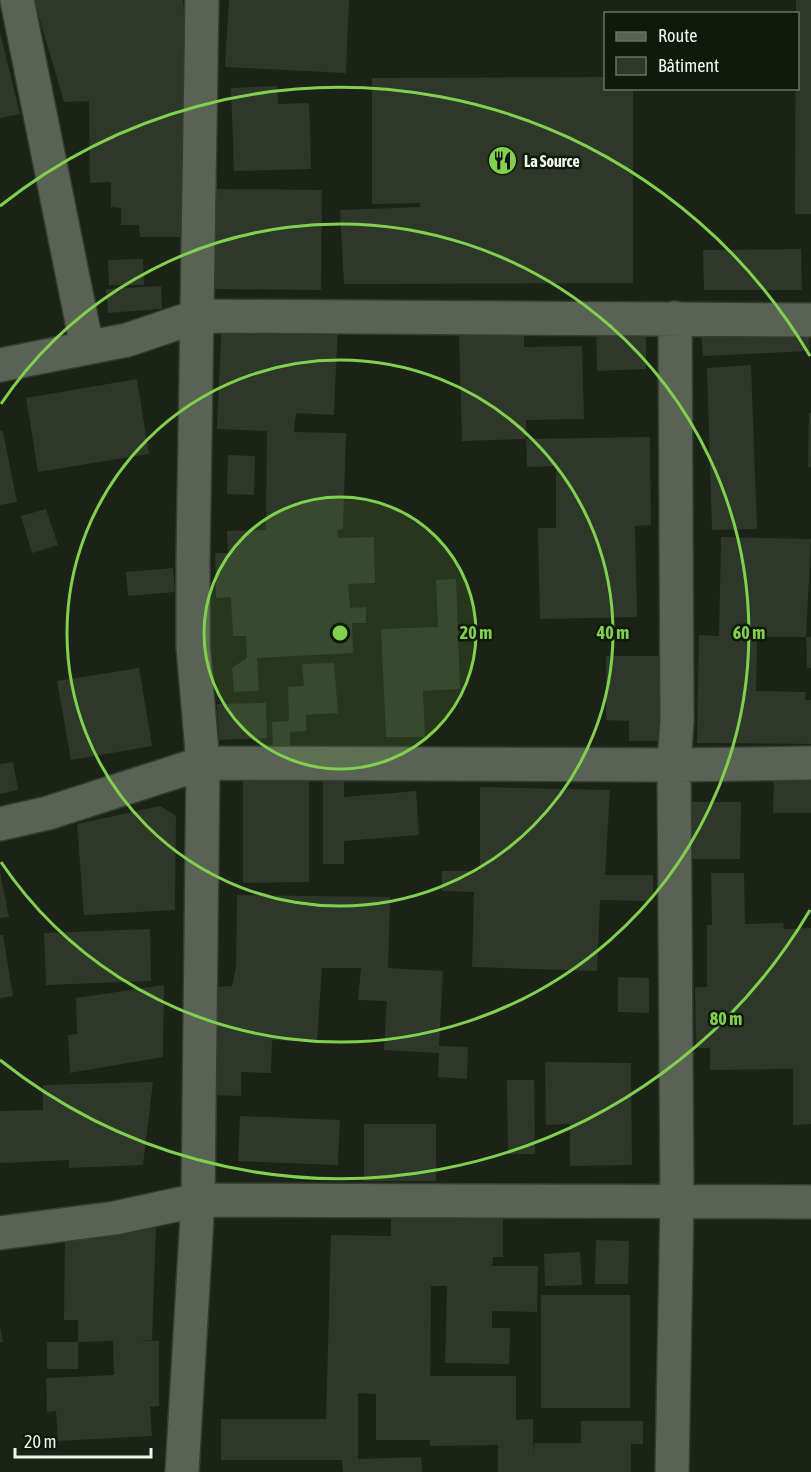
<svg xmlns="http://www.w3.org/2000/svg" width="811" height="1472" viewBox="0 0 811 1472" font-family="'Asap Condensed',sans-serif">
  <style>
    .building { fill: #2e3829 }
    .lines { fill: none; stroke-linecap: round; stroke-linejoin: round }
    .street-casing { stroke: #343b31; stroke-width: 36 }
    .street { stroke: #586353; stroke-width: 33 }
    .ring { fill: none; stroke: #82d04f; stroke-width: 3 }
    .labels { text-anchor: middle; stroke-width: 5; stroke-linejoin: round; paint-order: stroke }
    .poi-label { font-size: 16px; font-weight: bold; fill: #f0f6ed; stroke: #10190c; text-anchor: start }
    .centre { fill: #82d04f; stroke: #10190c; stroke-width: 3 }
    .ring-label { font-size: 18px; text-anchor: middle; font-weight: bold; fill: #82d04f; stroke: #10190c; stroke-width: 5; stroke-linejoin: round; paint-order: stroke }
  </style>
  <rect width="100%" height="100%" fill="#1a2315"/>
  <path class="building" d="M 34,0 L 183,0 L 191,100 L 184,237 L 140,237 L 139,225 L 121,225 L 121,208 L 111,207 L 111,182 L 90,183 L 89,101 L 64,102 Z
    M 229,0 L 349,0 L 346,73 L 225,67 Z
    M 796,0 L 811,0 L 811,214 L 795,214 Z
    M 0,32 L 20,114 L 0,118 Z
    M 606,77 L 606,88 L 633,88 L 633,283 L 344,284 L 340,210 L 420,207 L 420,203 L 372,204 L 372,78 Z
    M 277,86 L 278,104 L 309,103 L 311,169 L 234,171 L 231,88 Z
    M 214,189 L 322,190 L 321,290 L 214,289 Z
    M 801,249 L 802,290 L 704,290 L 703,250 Z
    M 143,259 L 144,285 L 109,285 L 108,260 Z
    M 161,286 L 162,309 L 108,313 L 106,289 Z
    M 222,316 L 338,322 L 334,415 L 296,413 L 294,432 L 346,433 L 343,529 L 337,530 L 338,538 L 374,537 L 375,583 L 348,584 L 350,608 L 366,607 L 366,623 L 352,623 L 353,653 L 257,658 L 259,691 L 234,692 L 232,668 L 247,658 L 246,636 L 233,636 L 231,597 L 216,598 L 215,553 L 228,553 L 227,531 L 266,530 L 267,431 L 217,429 Z
    M 596,322 L 646,322 L 646,369 L 597,371 Z
    M 809,328 L 810,351 L 703,356 L 701,334 Z
    M 524,332 L 524,347 L 582,346 L 584,419 L 526,420 L 526,439 L 462,441 L 459,333 Z
    M 751,365 L 757,529 L 712,530 L 707,368 Z
    M 137,379 L 149,454 L 38,472 L 26,398 Z
    M 809,413 L 811,413 L 811,467 L 808,467 Z
    M 0,430 L 3,432 L 17,502 L 0,505 Z
    M 650,437 L 651,525 L 635,526 L 637,617 L 540,619 L 538,528 L 556,528 L 556,466 L 527,467 L 526,439 Z
    M 228,455 L 255,456 L 254,495 L 227,494 Z
    M 46,509 L 58,545 L 32,553 L 21,516 Z
    M 721,537 L 811,539 L 806,637 L 757,637 L 756,691 L 806,692 L 805,700 L 811,700 L 811,744 L 697,743 L 699,635 L 719,636 Z
    M 173,568 L 175,592 L 128,596 L 126,572 Z
    M 456,579 L 460,689 L 423,691 L 425,737 L 386,737 L 381,629 L 438,627 L 436,580 Z
    M 806,637 L 811,637 L 811,668 L 807,668 Z
    M 606,656 L 662,656 L 662,741 L 629,741 L 629,721 L 606,720 Z
    M 334,663 L 338,713 L 306,715 L 306,731 L 290,732 L 290,756 L 273,756 L 272,722 L 289,721 L 288,687 L 304,686 L 302,664 Z
    M 139,668 L 152,746 L 71,760 L 57,681 Z
    M 266,703 L 267,738 L 219,740 L 217,704 Z
    M 13,762 L 18,790 L 0,794 L 0,764 Z
    M 309,771 L 309,882 L 243,883 L 243,772 Z
    M 323,771 L 344,771 L 344,797 L 416,791 L 419,835 L 344,841 L 344,864 L 323,864 Z
    M 774,773 L 811,773 L 811,813 L 773,813 Z
    M 480,787 L 610,790 L 605,875 L 653,875 L 653,901 L 600,900 L 597,971 L 472,967 L 474,892 L 442,891 L 442,871 L 480,871 Z
    M 686,802 L 741,802 L 740,859 L 685,859 Z
    M 160,806 L 176,816 L 175,910 L 84,915 L 77,824 Z
    M 0,872 L 9,917 L 0,918 Z
    M 711,873 L 744,873 L 745,924 L 783,923 L 784,929 L 811,928 L 811,1124 L 793,1125 L 793,1069 L 710,1070 L 710,1048 L 696,1048 L 695,987 L 707,987 L 707,925 L 712,925 Z
    M 237,895 L 390,897 L 388,968 L 443,971 L 439,1046 L 468,1047 L 467,1079 L 438,1077 L 439,1053 L 384,1050 L 387,1001 L 358,1000 L 361,968 L 322,968 L 317,1042 L 272,1040 L 271,1073 L 241,1072 L 241,1096 L 211,1095 L 215,987 L 232,986 L 236,967 Z
    M 150,929 L 151,981 L 46,985 L 44,933 Z
    M 0,935 L 3,935 L 13,996 L 0,998 Z
    M 618,977 L 649,978 L 649,1013 L 618,1012 Z
    M 164,985 L 163,1057 L 70,1073 L 68,1035 L 77,1034 L 76,998 Z
    M 545,1062 L 631,1063 L 632,1165 L 570,1166 L 570,1124 L 546,1125 Z
    M 507,1080 L 534,1080 L 535,1154 L 508,1154 Z
    M 153,1082 L 143,1165 L 69,1168 L 69,1160 L 0,1163 L 0,1111 L 43,1110 L 43,1085 Z
    M 240,1116 L 340,1120 L 338,1165 L 238,1161 Z
    M 364,1124 L 436,1124 L 436,1181 L 364,1181 Z
    M 391,1212 L 503,1213 L 503,1257 L 493,1257 L 492,1266 L 538,1266 L 537,1312 L 492,1311 L 492,1328 L 510,1328 L 509,1364 L 445,1363 L 447,1286 L 431,1286 L 430,1376 L 516,1376 L 516,1420 L 533,1419 L 533,1455 L 534,1443 L 581,1443 L 581,1421 L 643,1421 L 643,1444 L 631,1444 L 631,1472 L 498,1472 L 498,1445 L 430,1446 L 430,1440 L 376,1440 L 376,1394 L 358,1393 L 358,1459 L 421,1457 L 422,1472 L 343,1472 L 342,1460 L 221,1460 L 221,1419 L 326,1419 L 331,1235 L 391,1236 Z
    M 156,1227 L 152,1340 L 136,1340 L 159,1341 L 159,1406 L 150,1407 L 152,1436 L 58,1441 L 56,1411 L 47,1412 L 46,1378 L 114,1375 L 113,1341 L 78,1342 L 78,1320 L 64,1320 L 65,1230 Z
    M 596,1240 L 629,1241 L 628,1284 L 595,1284 Z
    M 580,1252 L 582,1285 L 545,1286 L 544,1254 Z
    M 541,1295 L 630,1295 L 630,1408 L 541,1408 Z
    M 0,1327 L 3,1342 L 0,1342 Z
    M 47,1342 L 78,1342 L 78,1369 L 47,1369 Z"/>
  <g class="lines">
    <defs>
      <path id="street" d="M 17,0 L 87,347
        M 0,365 L 127,340 L 198,316 L 811,320
        M 0,824 L 48,813 L 203,763 L 674,765 L 811,763
        M 0,1233 L 115,1218 L 198,1200 L 811,1202
        M 182,1472 L 198,1200 L 203,763 L 193,647 L 193,561 L 202,0
        M 672,1472 L 677,1202 L 674,765 L 677,720 L 675,318"/>
    </defs>
    <use href="#street" class="street-casing"/>
    <use href="#street" class="street"/>
  </g>
  <circle cx="340" cy="633" r="136" fill="#82d04f" fill-opacity=".12"/>
  <g class="ring">
    <circle cx="340" cy="633" r="136"/>
    <circle cx="340" cy="633" r="273"/>
    <path d="M1 404A409 409 0 1 1 1 862"/>
    <path d="M810 910A546 546 0 0 1 0 1060M0 206A546 546 0 0 1 810 356"/>
  </g>
  <defs>
    <symbol id="restaurant-disc" viewBox="-11 -11 22 22"><circle r="9.5" fill="#82d04f" stroke="#10190c"/><path d="M-5-6h1v4h1v-4h1v4h1v-4h1v5L-1.5 .5V6h-2V.5L-5-1ZM5-6V6H3V1.5H1.5Q1.5-4 5-6Z" fill="#111"/></symbol>
  </defs>
  <g fill-rule="evenodd">
    <use href="#restaurant-disc" x="486" y="144" width="33" height="33"/>
  </g>
  <g class="labels">
    <g class="poi-label">
      <text x="524" y="167">La Source</text>
    </g>
  </g>
  <circle cx="340" cy="633" r="9" class="centre"/>
  <g class="ring-label">
    <text x="476" y="639">20 m</text>
    <text x="613" y="639">40 m</text>
    <text x="749" y="639">60 m</text>
    <text x="726" y="1025">80 m</text>
  </g>
  <rect x="604" y="12" width="195" height="78" fill="#10190c" stroke="#6a7166" stroke-width="1.5"/>
  <rect x="616" y="32" width="30" height="9" fill="#586353" stroke="#6a7166" stroke-width="1.5"/>
  <text x="658" y="42" font-size="18" fill="#f0f6ed">Route</text>
  <rect x="616" y="57" width="30" height="18" fill="#2e3829" stroke="#6a7166" stroke-width="1.5"/>
  <text x="658" y="72" font-size="18" fill="#f0f6ed">Bâtiment</text>
  <path d="M15 1448v9h136v-9" fill="none" stroke="#f0f6ed" stroke-width="3"/>
  <text x="24" y="1448" font-size="18" fill="#f0f6ed" stroke="#10190c" stroke-width="4.5" paint-order="stroke">20 m</text>
</svg>
